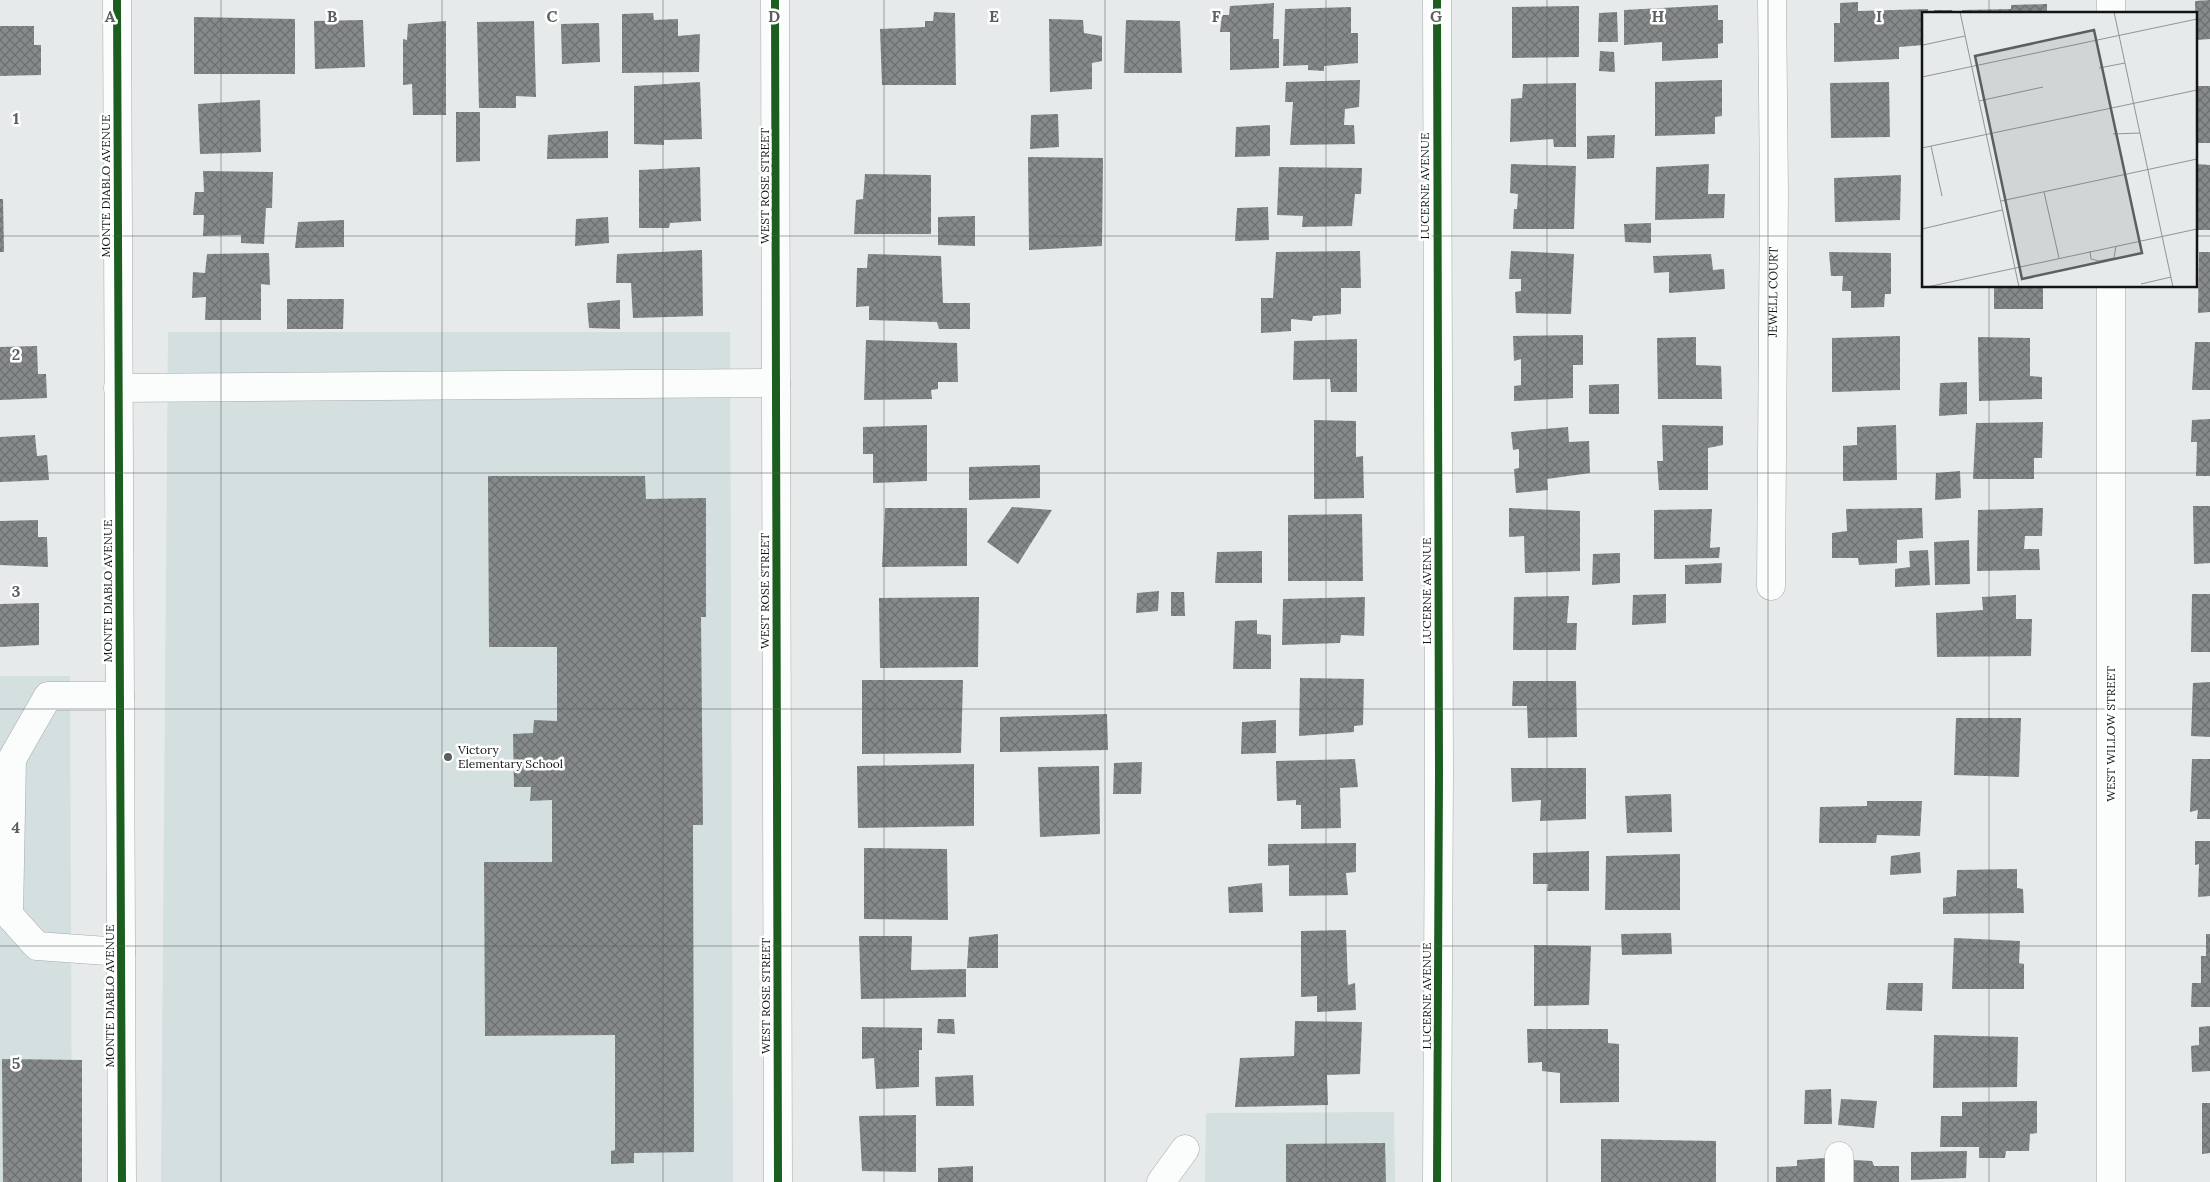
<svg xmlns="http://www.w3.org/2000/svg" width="2210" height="1182" viewBox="0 0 2210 1182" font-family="Lora,serif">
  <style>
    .built { fill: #d4dfdf }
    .building { fill: url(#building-cross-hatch) }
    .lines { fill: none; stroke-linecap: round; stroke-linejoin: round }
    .minor-casing { stroke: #a7aaaa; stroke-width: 29 }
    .minor { stroke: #fbfcfc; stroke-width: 28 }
    .cycleway-casing { stroke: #fff; stroke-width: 11 }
    .cycleway { stroke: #1b5e20; stroke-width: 8 }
    .grid { fill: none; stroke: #5c5f5f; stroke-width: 1; stroke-opacity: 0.55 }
    .poi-dot { fill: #5c5f5f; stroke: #fff; stroke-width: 2 }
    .labels { text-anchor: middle; stroke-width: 5; stroke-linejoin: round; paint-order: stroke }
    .street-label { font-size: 12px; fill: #121414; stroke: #fff }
    .poi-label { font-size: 12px; fill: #121414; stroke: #fff; text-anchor: start }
    .inset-road { fill: none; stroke: #919494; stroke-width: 1 }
    .view { fill: #5c5f5f; fill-opacity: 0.15; stroke: #5c5f5f; stroke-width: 2.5 }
    .inset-edge { fill: none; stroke: #121414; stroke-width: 2.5 }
    .grid-label { font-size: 16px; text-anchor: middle; font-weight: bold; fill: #5c5f5f; stroke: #fff; stroke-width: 5; stroke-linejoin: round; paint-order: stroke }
  </style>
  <defs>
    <pattern id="building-cross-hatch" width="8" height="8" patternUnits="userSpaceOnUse" patternTransform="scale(1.25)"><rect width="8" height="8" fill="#878a8a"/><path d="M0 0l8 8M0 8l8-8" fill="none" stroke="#6d7070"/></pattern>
  </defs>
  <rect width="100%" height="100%" fill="#e6eaea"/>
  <path class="built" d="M 168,332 L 730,332 L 733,1182 L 161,1182 Z
    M 0,676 L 70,676 L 72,1182 L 0,1182 Z
    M 1394,1112 L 1395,1182 L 1205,1182 L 1206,1113 Z"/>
  <path class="building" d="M 2210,0 L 2210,39 L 2196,40 L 2195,1 Z
    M 1858,2 L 1858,11 L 1928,9 L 1928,14 L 1924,14 L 1924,45 L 1899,47 L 1899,59 L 1834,62 L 1834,23 L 1840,23 L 1840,3 Z
    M 1274,3 L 1273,39 L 1279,39 L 1279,68 L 1230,70 L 1230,32 L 1220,32 L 1222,15 L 1229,15 L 1230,6 Z
    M 2047,4 L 2047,14 L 1962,14 L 1962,10 L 2011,9 L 2011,5 Z
    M 1718,5 L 1718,20 L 1723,20 L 1723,43 L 1718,44 L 1718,58 L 1662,61 L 1662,42 L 1624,45 L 1624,10 Z
    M 1579,6 L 1579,57 L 1512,58 L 1512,7 Z
    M 1351,7 L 1351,33 L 1358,33 L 1358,63 L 1324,66 L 1324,71 L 1308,70 L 1308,65 L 1283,66 L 1285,9 Z
    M 1934,10 L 1952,10 L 1953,14 L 1934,14 Z
    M 934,12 L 955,13 L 956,85 L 882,85 L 880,29 L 925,27 L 925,21 L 933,21 Z
    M 1617,12 L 1618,42 L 1598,42 L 1599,13 Z
    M 653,13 L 654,20 L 678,19 L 678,36 L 700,34 L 699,72 L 622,73 L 622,14 Z
    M 194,17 L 295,19 L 295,74 L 194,74 Z
    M 1049,19 L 1083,20 L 1084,33 L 1102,36 L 1102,61 L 1092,63 L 1092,89 L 1050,92 Z
    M 363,20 L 365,67 L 315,69 L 314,21 Z
    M 1126,20 L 1180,21 L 1182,73 L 1124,73 Z
    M 446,21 L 446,115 L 413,115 L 412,84 L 403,85 L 403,39 L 407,40 L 408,24 Z
    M 534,21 L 536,97 L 516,96 L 516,108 L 479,108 L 477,22 Z
    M 599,23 L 600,62 L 562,64 L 561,24 Z
    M 0,26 L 34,26 L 34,45 L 41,45 L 41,75 L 0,76 Z
    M 1600,51 L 1614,52 L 1615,72 L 1599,71 Z
    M 1360,80 L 1359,107 L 1345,109 L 1344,125 L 1354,125 L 1355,144 L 1290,145 L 1293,102 L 1285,102 L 1286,82 Z
    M 1722,80 L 1722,116 L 1715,117 L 1715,134 L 1655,136 L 1655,82 Z
    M 700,82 L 702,139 L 664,140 L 664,145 L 634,144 L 634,86 Z
    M 1889,82 L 1890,137 L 1831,138 L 1830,83 Z
    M 1576,83 L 1576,147 L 1554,147 L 1553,139 L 1510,142 L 1511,99 L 1522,98 L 1523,84 Z
    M 2196,86 L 2210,86 L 2210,143 L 2196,143 Z
    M 260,100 L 261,152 L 200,154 L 198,104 Z
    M 456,112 L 480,112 L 480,161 L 456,162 Z
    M 1058,114 L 1059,147 L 1030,149 L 1031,115 Z
    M 1270,125 L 1270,156 L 1235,157 L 1236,127 Z
    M 608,131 L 608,158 L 547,159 L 548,135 Z
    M 1615,135 L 1614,158 L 1587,159 L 1587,136 Z
    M 1028,157 L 1103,158 L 1102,246 L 1029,250 Z
    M 1511,164 L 1576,166 L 1574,229 L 1513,229 L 1514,209 L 1517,209 L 1518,194 L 1510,193 Z
    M 1709,164 L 1708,194 L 1725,194 L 1724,218 L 1655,220 L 1656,167 Z
    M 2196,164 L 2210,165 L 2210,230 L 2196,230 Z
    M 700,167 L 701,221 L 670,223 L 669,228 L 639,228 L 639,170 Z
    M 1279,167 L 1362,168 L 1361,194 L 1355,194 L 1352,226 L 1302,227 L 1303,216 L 1277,215 Z
    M 203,171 L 273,172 L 272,208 L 266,208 L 264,244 L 241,243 L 241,235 L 203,236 L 204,215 L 193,215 L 195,192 L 204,192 Z
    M 865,174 L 931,175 L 931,234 L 854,234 L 856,200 L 863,199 Z
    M 1901,175 L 1900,220 L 1835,222 L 1834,178 Z
    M 0,199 L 3,199 L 4,252 L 0,252 Z
    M 1268,207 L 1269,240 L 1235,241 L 1237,208 Z
    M 975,216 L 975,246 L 938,245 L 938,217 Z
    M 608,217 L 609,243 L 575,246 L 576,219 Z
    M 344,220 L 344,247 L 295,248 L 298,222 Z
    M 1651,223 L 1651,243 L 1625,242 L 1624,224 Z
    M 702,250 L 703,316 L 633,318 L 631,283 L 616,283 L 617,254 Z
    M 1360,251 L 1361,288 L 1341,288 L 1341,314 L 1313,316 L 1312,321 L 1291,319 L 1291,331 L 1261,333 L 1261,298 L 1273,298 L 1276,252 Z
    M 1511,251 L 1574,254 L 1571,314 L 1516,313 L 1515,292 L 1521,291 L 1521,279 L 1509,279 Z
    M 1829,252 L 1891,253 L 1891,294 L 1885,294 L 1884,307 L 1851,308 L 1851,291 L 1842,291 L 1843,276 L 1831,276 Z
    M 2199,252 L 2210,252 L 2210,312 L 2198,313 Z
    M 269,253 L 270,285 L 261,284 L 261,320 L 205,320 L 206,297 L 192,298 L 193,272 L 205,273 L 207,254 Z
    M 868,254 L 941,256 L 943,303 L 970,303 L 970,329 L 939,329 L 937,322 L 869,320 L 869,306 L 856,307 L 857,268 L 867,268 Z
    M 1711,254 L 1713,270 L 1724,269 L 1725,289 L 1669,293 L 1669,272 L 1654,273 L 1653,256 Z
    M 1994,286 L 2043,286 L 2043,309 L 1994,309 Z
    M 287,299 L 344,299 L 343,329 L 287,329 Z
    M 620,300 L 620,329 L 589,328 L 587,303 Z
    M 1583,335 L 1583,365 L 1573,365 L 1573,398 L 1514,401 L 1514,386 L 1521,385 L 1521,359 L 1514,361 L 1513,336 Z
    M 1900,336 L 1900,390 L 1832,392 L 1832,338 Z
    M 1696,337 L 1696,365 L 1721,366 L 1722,399 L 1658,399 L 1657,338 Z
    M 1978,337 L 2030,338 L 2030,376 L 2042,377 L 2042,399 L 1979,401 Z
    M 1357,339 L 1357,392 L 1331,392 L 1330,379 L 1293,380 L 1294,341 Z
    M 866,340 L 957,343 L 958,382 L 938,382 L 938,389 L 931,390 L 932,399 L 864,400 Z
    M 2195,342 L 2210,342 L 2210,390 L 2192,390 Z
    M 37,346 L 38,374 L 46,374 L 47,398 L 0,400 L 0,347 Z
    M 1967,382 L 1967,414 L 1939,416 L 1940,383 Z
    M 1619,384 L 1619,414 L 1589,414 L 1589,385 Z
    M 2210,419 L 2210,476 L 2196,476 L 2197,442 L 2191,442 L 2192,420 Z
    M 1314,420 L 1356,421 L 1356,457 L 1363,456 L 1364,498 L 1314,499 Z
    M 2043,422 L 2042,458 L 2034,458 L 2034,479 L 1973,479 L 1976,423 Z
    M 927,425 L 927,481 L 873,483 L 873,454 L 863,454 L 863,427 Z
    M 1662,425 L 1723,426 L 1723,445 L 1708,448 L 1708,490 L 1659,490 L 1657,461 L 1663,461 Z
    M 1896,425 L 1897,480 L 1843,481 L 1843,446 L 1857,445 L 1857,427 Z
    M 1568,427 L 1569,442 L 1589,441 L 1590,473 L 1547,479 L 1548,490 L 1516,493 L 1514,469 L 1519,468 L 1519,449 L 1513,450 L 1511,432 Z
    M 35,435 L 37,456 L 47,455 L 49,480 L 0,482 L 0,437 Z
    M 1040,465 L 1040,498 L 969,500 L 969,467 Z
    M 1960,471 L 1961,498 L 1935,500 L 1936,473 Z
    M 488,476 L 645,476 L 646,499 L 706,498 L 706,617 L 701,617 L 703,825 L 693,825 L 694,1152 L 634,1153 L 634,1163 L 611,1164 L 611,1151 L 615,1150 L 615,1035 L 485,1036 L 484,862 L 552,862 L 552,800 L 530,801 L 531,787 L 514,787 L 513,734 L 533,733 L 534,720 L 557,721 L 557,647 L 489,647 Z
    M 2193,506 L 2210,506 L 2210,563 L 2194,564 Z
    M 1012,507 L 1052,510 L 1018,564 L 987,542 Z
    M 885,508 L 967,508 L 967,566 L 882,567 Z
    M 1509,508 L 1580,511 L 1580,571 L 1525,573 L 1524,536 L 1509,537 Z
    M 1922,508 L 1923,538 L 1897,540 L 1897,563 L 1859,565 L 1858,558 L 1832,558 L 1832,533 L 1847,531 L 1846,509 Z
    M 2043,508 L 2042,536 L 2025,536 L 2024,549 L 2039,549 L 2040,570 L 1977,571 L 1978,510 Z
    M 1712,509 L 1710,548 L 1720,547 L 1719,558 L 1654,559 L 1654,510 Z
    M 1362,514 L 1363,581 L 1288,581 L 1288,515 Z
    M 38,520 L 38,537 L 47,537 L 48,567 L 0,565 L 0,521 Z
    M 1969,540 L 1970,584 L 1935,585 L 1934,542 Z
    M 1928,550 L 1930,585 L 1895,587 L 1895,569 L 1910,567 L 1909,551 Z
    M 1262,551 L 1262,583 L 1215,583 L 1217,552 Z
    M 1620,553 L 1620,583 L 1592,585 L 1593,554 Z
    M 1722,563 L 1721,583 L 1685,584 L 1685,565 Z
    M 1159,591 L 1158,611 L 1136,613 L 1137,593 Z
    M 1171,592 L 1184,592 L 1185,616 L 1171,616 Z
    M 1666,594 L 1666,623 L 1632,625 L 1633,595 Z
    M 2192,594 L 2210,594 L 2210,652 L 2191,652 Z
    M 2016,595 L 2016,619 L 2032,619 L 2031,656 L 1937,657 L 1936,613 L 1983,610 L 1982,597 Z
    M 1569,596 L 1567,623 L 1577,623 L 1576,650 L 1513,650 L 1514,597 Z
    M 979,597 L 978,667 L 880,668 L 879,598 Z
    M 1365,597 L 1364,636 L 1341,635 L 1340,643 L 1282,645 L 1283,599 Z
    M 39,603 L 39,645 L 0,647 L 0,604 Z
    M 1257,620 L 1257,634 L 1271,635 L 1271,669 L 1233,669 L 1235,621 Z
    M 1300,678 L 1364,679 L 1363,725 L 1354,726 L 1354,732 L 1299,736 Z
    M 862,680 L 963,680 L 961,753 L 862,754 Z
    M 1513,681 L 1576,681 L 1577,737 L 1528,738 L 1527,706 L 1512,706 Z
    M 2210,682 L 2210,737 L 2191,736 L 2193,683 Z
    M 1107,714 L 1108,750 L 1000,752 L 1000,717 Z
    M 1956,718 L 2021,718 L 2019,777 L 1954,775 Z
    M 1276,720 L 1276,753 L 1241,754 L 1242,722 Z
    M 1355,759 L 1358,787 L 1340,788 L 1341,828 L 1301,829 L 1301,805 L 1296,805 L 1296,800 L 1277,801 L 1276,761 Z
    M 2192,759 L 2210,759 L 2210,819 L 2197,819 L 2198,810 L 2190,812 Z
    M 1142,762 L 1141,794 L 1113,794 L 1114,763 Z
    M 974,764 L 974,826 L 858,828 L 857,766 Z
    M 1099,766 L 1100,834 L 1040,837 L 1038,767 Z
    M 1511,768 L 1586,768 L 1586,819 L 1540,821 L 1541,800 L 1512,802 Z
    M 1671,794 L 1672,832 L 1627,833 L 1625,796 Z
    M 1867,801 L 1922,801 L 1920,836 L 1877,835 L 1876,843 L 1819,843 L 1820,807 L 1867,806 Z
    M 2195,841 L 2210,841 L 2210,896 L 2198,897 L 2199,864 L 2195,865 Z
    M 1356,843 L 1356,872 L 1346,873 L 1348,895 L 1289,896 L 1289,865 L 1268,866 L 1268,844 Z
    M 864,848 L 947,849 L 948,920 L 864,919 Z
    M 1589,851 L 1589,891 L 1547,891 L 1548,884 L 1533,884 L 1533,853 Z
    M 1920,852 L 1921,873 L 1890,875 L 1891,856 Z
    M 1680,854 L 1680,910 L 1605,910 L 1606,856 Z
    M 2017,869 L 2017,888 L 2023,889 L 2024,913 L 1943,914 L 1943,898 L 1956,896 L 1957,870 Z
    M 1262,883 L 1263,912 L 1229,913 L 1228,887 Z
    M 1346,930 L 1348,985 L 1355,983 L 1356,1010 L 1317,1012 L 1317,996 L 1301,997 L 1301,931 Z
    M 1671,933 L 1672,954 L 1622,955 L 1621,934 Z
    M 998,934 L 998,968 L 967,968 L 969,937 Z
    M 2206,934 L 2210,934 L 2210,1007 L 2191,1007 L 2192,983 L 2201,983 L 2201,956 L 2206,956 Z
    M 859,936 L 912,936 L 911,970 L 966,969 L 966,997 L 861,999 Z
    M 1954,938 L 2020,941 L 2019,963 L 2024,964 L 2024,989 L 1952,989 Z
    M 1534,945 L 1591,946 L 1589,1005 L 1534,1006 Z
    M 1888,983 L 1923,983 L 1922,1011 L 1886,1010 Z
    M 938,1019 L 954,1019 L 955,1034 L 937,1033 Z
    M 1295,1021 L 1362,1022 L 1360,1074 L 1327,1075 L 1328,1105 L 1235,1107 L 1240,1058 L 1294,1056 Z
    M 2210,1026 L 2210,1071 L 2192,1072 L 2191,1046 L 2199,1045 L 2199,1027 Z
    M 862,1027 L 922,1028 L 922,1050 L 919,1050 L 919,1087 L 876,1089 L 874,1058 L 862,1059 Z
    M 1527,1029 L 1608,1029 L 1608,1043 L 1619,1044 L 1619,1102 L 1560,1103 L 1560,1073 L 1542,1071 L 1542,1062 L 1528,1063 Z
    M 1934,1035 L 2018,1037 L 2017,1087 L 1933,1088 Z
    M 2,1059 L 82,1060 L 82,1182 L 3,1182 Z
    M 973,1075 L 974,1106 L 936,1106 L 935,1077 Z
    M 1831,1089 L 1832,1124 L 1804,1124 L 1805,1090 Z
    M 1841,1099 L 1877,1101 L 1874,1128 L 1838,1125 Z
    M 2037,1101 L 2037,1133 L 2030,1134 L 2029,1151 L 2006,1151 L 2005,1158 L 1979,1158 L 1979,1147 L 1940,1147 L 1941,1116 L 1962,1116 L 1962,1102 Z
    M 2202,1103 L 2210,1103 L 2210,1153 L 2202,1154 Z
    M 916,1115 L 916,1172 L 862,1171 L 859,1116 Z
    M 1601,1139 L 1716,1141 L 1716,1182 L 1601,1182 Z
    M 1385,1143 L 1386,1182 L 1286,1182 L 1286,1144 Z
    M 1967,1151 L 1966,1178 L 1911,1180 L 1911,1152 Z
    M 1825,1158 L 1825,1182 L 1776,1182 L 1776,1167 L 1797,1166 L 1797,1160 Z
    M 1854,1160 L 1872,1161 L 1874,1166 L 1899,1166 L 1899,1182 L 1854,1182 Z
    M 973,1166 L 973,1182 L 938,1182 L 938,1168 Z"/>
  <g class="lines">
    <defs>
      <g id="minor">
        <path d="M 117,0 L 122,1182"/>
        <path d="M 775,0 L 778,1182"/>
        <path d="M 1437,0 L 1439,773 L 1437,1182"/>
        <path d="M 2111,14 L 2111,0"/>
        <path d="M 118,388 L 776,383"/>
        <path id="s1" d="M 1771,586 L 1774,191 L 1772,0"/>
        <path d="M 120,696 L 48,696 L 12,759 L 9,915 L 37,946 L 121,952"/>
        <path d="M 1839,1156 L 1839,1182"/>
        <path d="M 1161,1182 L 1185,1149"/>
        <path d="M 2111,1182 L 2111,286"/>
      </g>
    </defs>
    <use href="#minor" class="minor-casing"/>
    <use href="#minor" class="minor"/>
    <defs>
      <path id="cycleway" d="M 117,0 L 122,1182
        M 775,0 L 778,1182
        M 1437,0 L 1439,773 L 1437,1182"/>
    </defs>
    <use href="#cycleway" class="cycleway-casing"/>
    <use href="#cycleway" class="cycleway"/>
  </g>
  <path class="grid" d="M 221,0 L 221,1182M 442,0 L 442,1182M 663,0 L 663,1182M 884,0 L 884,1182M 1105,0 L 1105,1182M 1326,0 L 1326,1182M 1547,0 L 1547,1182M 1768,0 L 1768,1182M 1989,0 L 1989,14M 0,236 L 1924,236M 2196,236 L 2210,236M 1989,286 L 1989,1182M 0,473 L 2210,473M 0,709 L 2210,709M 0,946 L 2210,946"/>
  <circle class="poi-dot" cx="448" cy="757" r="5"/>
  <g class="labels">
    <g class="street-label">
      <text transform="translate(106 186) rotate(-90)" y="4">MONTE DIABLO AVENUE</text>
      <text transform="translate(765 186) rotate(-90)" y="4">WEST ROSE STREET</text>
      <text transform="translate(1425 186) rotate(-90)" y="4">LUCERNE AVENUE</text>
      <text dy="4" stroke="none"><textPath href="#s1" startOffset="294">JEWELL COURT</textPath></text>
      <text transform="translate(108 591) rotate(-90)" y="4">MONTE DIABLO AVENUE</text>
      <text transform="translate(765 591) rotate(-90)" y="4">WEST ROSE STREET</text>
      <text transform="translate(1427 591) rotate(-90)" y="4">LUCERNE AVENUE</text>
      <text transform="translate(2111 734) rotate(-90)" y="4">WEST WILLOW STREET</text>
      <text transform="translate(110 996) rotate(-90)" y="4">MONTE DIABLO AVENUE</text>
      <text transform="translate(766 996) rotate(-90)" y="4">WEST ROSE STREET</text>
      <text transform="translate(1427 996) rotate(-90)" y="4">LUCERNE AVENUE</text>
    </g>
    <g class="poi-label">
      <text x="458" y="754">Victory<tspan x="458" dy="14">Elementary School</tspan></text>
    </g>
  </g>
  <g transform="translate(1922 12)">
    <rect width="275" height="275" fill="#e6eaea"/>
    <path class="inset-road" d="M 38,0 L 97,275M 192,0 L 251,275M 1,33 L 43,24M 177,56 L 203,51M 0,65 L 275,7M 57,89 L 121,75M 191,122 L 218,121M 9,134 L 20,184M 0,136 L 275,78M 122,180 L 137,246M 79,189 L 275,147M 0,217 L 80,198M 168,239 L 169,247 L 177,249 L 192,246 L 194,234M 219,272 L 249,265M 5,275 L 275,217"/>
    <path class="view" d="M 172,18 L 220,241 L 100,267 L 53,44 Z"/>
    <rect width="275" height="275" class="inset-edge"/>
  </g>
  <g class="grid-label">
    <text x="110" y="22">A</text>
    <text x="332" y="22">B</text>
    <text x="552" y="22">C</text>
    <text x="774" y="22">D</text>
    <text x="994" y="22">E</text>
    <text x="1216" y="22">F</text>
    <text x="1436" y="22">G</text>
    <text x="1658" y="22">H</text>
    <text x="1879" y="22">I</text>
    <text x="16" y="124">1</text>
    <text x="16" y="360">2</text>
    <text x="16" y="597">3</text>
    <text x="16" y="833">4</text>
    <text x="16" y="1069">5</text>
  </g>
</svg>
